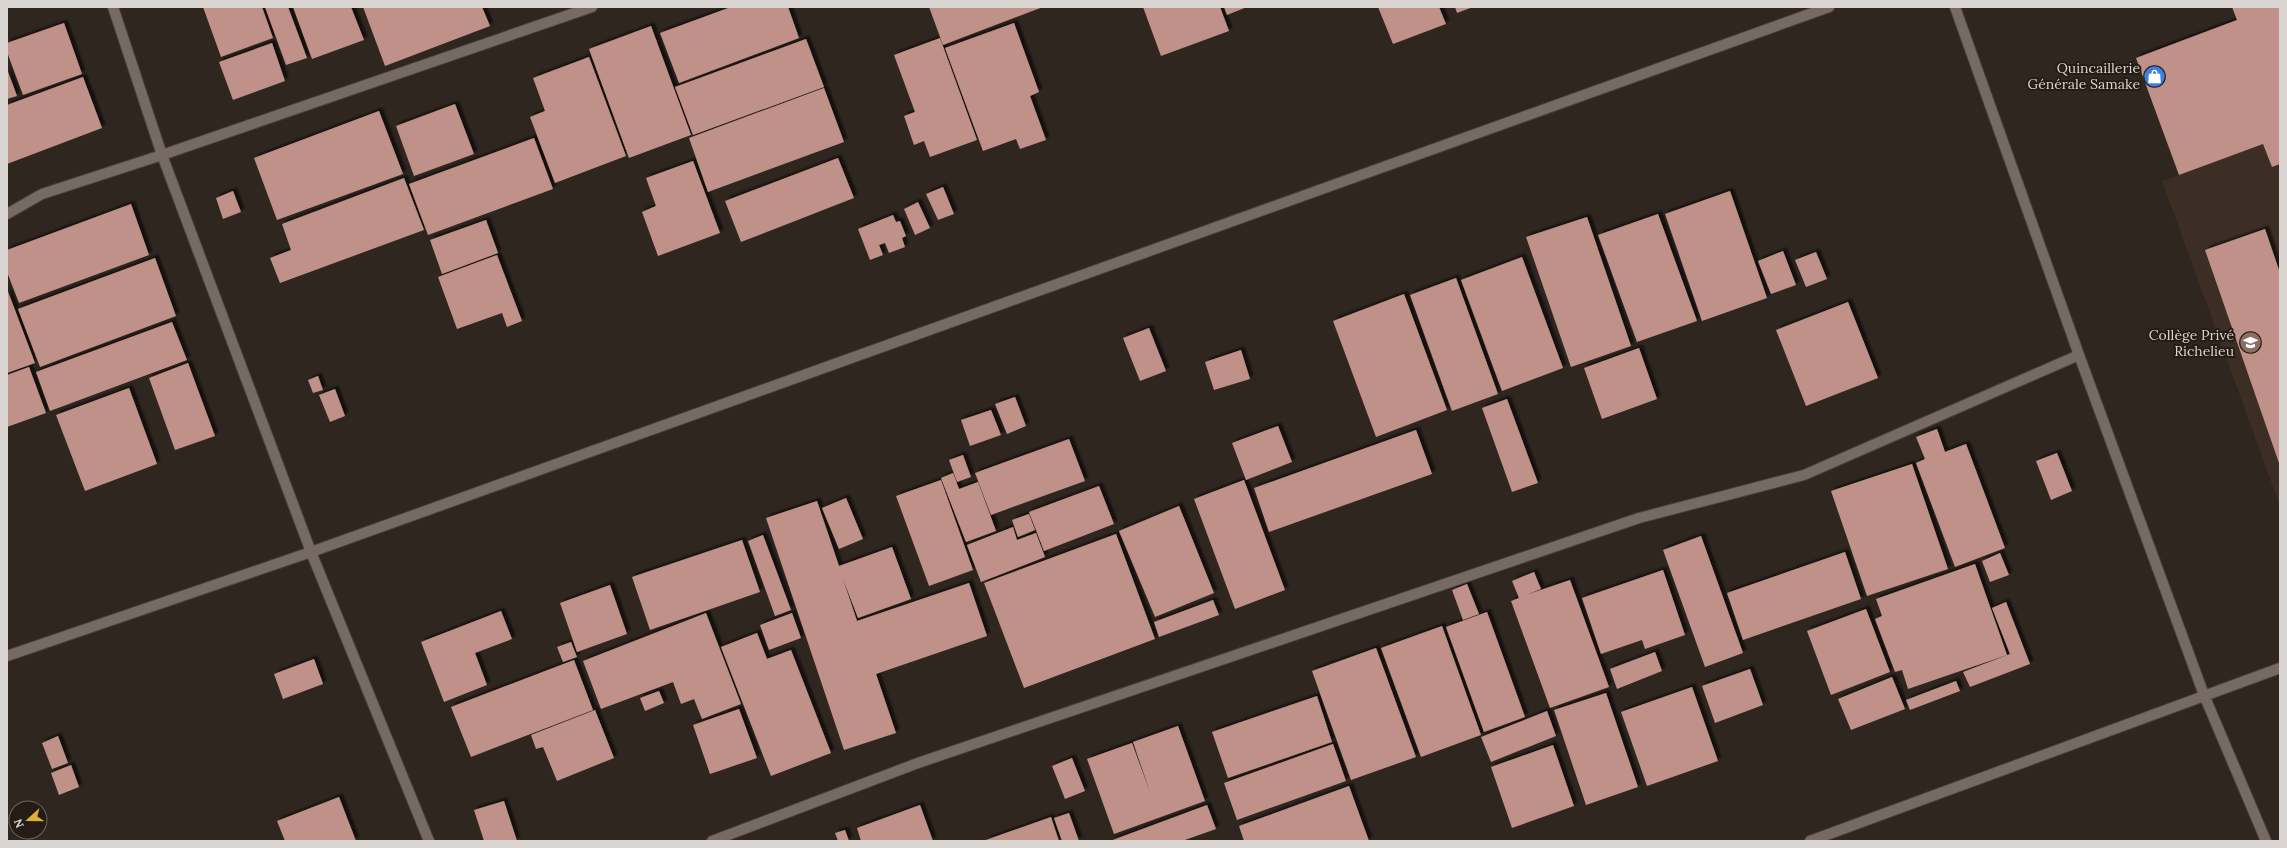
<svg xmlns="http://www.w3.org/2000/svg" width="2287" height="848" viewBox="0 0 2287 848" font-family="Lora,serif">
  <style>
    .built { fill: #3c2e25 }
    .building { fill: #bf9188; filter: url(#shadow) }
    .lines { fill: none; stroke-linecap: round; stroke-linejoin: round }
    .minor-casing { stroke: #4a423d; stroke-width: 12 }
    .minor { stroke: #756b64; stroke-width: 10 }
    .labels { text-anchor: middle; stroke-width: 4; stroke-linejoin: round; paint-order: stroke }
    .poi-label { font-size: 14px; fill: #dbd5d1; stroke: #251c16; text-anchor: end }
  </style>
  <defs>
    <filter id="shadow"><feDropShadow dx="3.5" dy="-3.5" stdDeviation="1" flood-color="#0009"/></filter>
  </defs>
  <rect width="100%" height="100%" fill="#2f2620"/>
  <path class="built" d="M 2280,138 L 2280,506 L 2162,181 Z"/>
  <path class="building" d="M 203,7 L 262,7 L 273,38 L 221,57 Z
    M 265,7 L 288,7 L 307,58 L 286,65 Z
    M 293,7 L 351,7 L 364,40 L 312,59 Z
    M 363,7 L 482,7 L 490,26 L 385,66 Z
    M 731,7 L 788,7 L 799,38 L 679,83 L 660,33 Z
    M 929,7 L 1043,7 L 943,45 Z
    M 1143,7 L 1220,7 L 1229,31 L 1161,56 Z
    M 1224,7 L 1247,7 L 1227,15 Z
    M 1378,7 L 1439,7 L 1446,24 L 1393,44 Z
    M 1455,7 L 1473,7 L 1457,13 Z
    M 2232,7 L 2280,7 L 2280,164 L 2272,167 L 2263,144 L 2179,175 L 2136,58 L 2237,20 Z
    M 64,23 L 82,74 L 23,95 L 7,52 L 7,43 Z
    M 1014,23 L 1039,92 L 1030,96 L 1046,140 L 1020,149 L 1016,139 L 983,151 L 945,48 Z
    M 651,26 L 691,135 L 629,158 L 589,49 Z
    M 940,38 L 977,140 L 930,157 L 924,141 L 914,145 L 904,116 L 915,112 L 894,55 Z
    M 806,39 L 824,87 L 693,135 L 675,87 Z
    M 272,43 L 285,81 L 233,100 L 219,62 Z
    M 589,57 L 626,156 L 555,183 L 530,117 L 545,111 L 533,78 Z
    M 7,69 L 17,96 L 7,99 Z
    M 83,77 L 102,128 L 7,164 L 7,105 Z
    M 824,88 L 844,142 L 708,192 L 689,138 Z
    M 455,104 L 474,154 L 414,176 L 396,126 Z
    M 379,111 L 403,174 L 277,220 L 254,158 Z
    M 534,138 L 553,189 L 428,235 L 409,184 Z
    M 838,158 L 854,198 L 741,242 L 725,201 Z
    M 693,161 L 720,233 L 658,256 L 642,212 L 656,206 L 646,178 Z
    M 404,178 L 424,230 L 280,283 L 270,258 L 291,250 L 282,224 Z
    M 943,187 L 954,214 L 938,220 L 926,194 Z
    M 233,191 L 241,212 L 223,219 L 216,198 Z
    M 1730,191 L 1767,298 L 1702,321 L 1665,214 Z
    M 918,202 L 930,228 L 915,235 L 904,209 Z
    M 131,204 L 149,255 L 19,303 L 7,272 L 7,250 Z
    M 1658,214 L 1697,321 L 1637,342 L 1598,235 Z
    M 893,215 L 896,222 L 900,221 L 906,236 L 902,238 L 905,247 L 889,253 L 885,243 L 879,245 L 883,255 L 870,260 L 858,229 Z
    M 1587,217 L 1631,346 L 1571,367 L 1526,237 Z
    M 486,220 L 498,253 L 442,274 L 430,240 Z
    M 2265,229 L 2280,273 L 2280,466 L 2205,250 Z
    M 1783,251 L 1796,285 L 1771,294 L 1758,261 Z
    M 1816,252 L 1827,279 L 1806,287 L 1795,260 Z
    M 497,255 L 522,321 L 507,327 L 502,313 L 457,329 L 438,277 Z
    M 1522,257 L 1563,368 L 1502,391 L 1461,280 Z
    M 155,258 L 176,316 L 40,367 L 18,309 Z
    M 1456,278 L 1498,394 L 1452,411 L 1410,295 Z
    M 7,289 L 35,363 L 7,373 Z
    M 1404,294 L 1447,410 L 1376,437 L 1333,321 Z
    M 1848,302 L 1878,378 L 1806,406 L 1776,330 Z
    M 172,322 L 187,360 L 50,411 L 36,372 Z
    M 1149,328 L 1166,371 L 1140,381 L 1123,338 Z
    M 1639,348 L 1657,399 L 1602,419 L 1584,368 Z
    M 1241,350 L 1250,379 L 1214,390 L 1205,362 Z
    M 188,363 L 215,436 L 175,450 L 149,378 Z
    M 29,367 L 46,413 L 7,427 L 7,375 Z
    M 318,376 L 323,390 L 313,393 L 308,380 Z
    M 129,388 L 157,464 L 85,491 L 56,415 Z
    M 335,389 L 345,416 L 330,422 L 319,395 Z
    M 1015,397 L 1026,426 L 1007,434 L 995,404 Z
    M 1507,399 L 1538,483 L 1512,492 L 1482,408 Z
    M 991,410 L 1001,435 L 970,446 L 961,420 Z
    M 1278,426 L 1292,462 L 1246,480 L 1232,443 Z
    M 1937,429 L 1945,452 L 1966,444 L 2005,548 L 1955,567 L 1916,463 L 1925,459 L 1916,437 Z
    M 1416,430 L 1432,474 L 1269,532 L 1254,488 Z
    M 1069,439 L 1085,481 L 991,515 L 975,473 Z
    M 2057,453 L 2072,491 L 2051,500 L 2036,461 Z
    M 963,455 L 971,477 L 957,482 L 949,460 Z
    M 1912,464 L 1948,569 L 1867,596 L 1831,491 Z
    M 953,473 L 959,489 L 978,482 L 996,531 L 966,542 L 941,478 Z
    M 941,480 L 973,570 L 929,586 L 896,496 Z
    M 1244,480 L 1285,590 L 1235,609 L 1194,499 Z
    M 1099,486 L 1114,524 L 1044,551 L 1029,512 Z
    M 846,498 L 863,539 L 839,549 L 822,508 Z
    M 817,501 L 839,566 L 892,547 L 911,599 L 858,618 L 843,579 L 857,621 L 969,583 L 987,636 L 876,674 L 896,733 L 844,750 L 766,518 Z
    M 1179,506 L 1214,593 L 1155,617 L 1119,531 Z
    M 1029,514 L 1035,530 L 1018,537 L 1012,520 Z
    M 1013,527 L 1017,540 L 1036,533 L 1045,557 L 981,582 L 967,545 Z
    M 1116,534 L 1155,639 L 1024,688 L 984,583 Z
    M 763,535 L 791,610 L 775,616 L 748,541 Z
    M 1701,536 L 1743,653 L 1705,667 L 1663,550 Z
    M 742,540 L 760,592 L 650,630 L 632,577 Z
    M 1845,552 L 1861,599 L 1743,640 L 1727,593 Z
    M 2000,553 L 2009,575 L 1990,582 L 1982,561 Z
    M 1975,564 L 2007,655 L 1908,689 L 1902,670 L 1895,672 L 1875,619 L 1882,616 L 1876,599 Z
    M 1663,570 L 1685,635 L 1645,649 L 1642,640 L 1601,654 L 1582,598 Z
    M 1534,572 L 1541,589 L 1526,595 L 1570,580 L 1609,687 L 1550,708 L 1511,601 L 1519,598 L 1512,581 Z
    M 1467,584 L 1479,614 L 1463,620 L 1452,590 Z
    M 610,585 L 627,634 L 577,652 L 560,603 Z
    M 1213,600 L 1219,615 L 1159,637 L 1154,622 Z
    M 2006,602 L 2030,664 L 1970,687 L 1963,672 L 2010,654 L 1992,608 Z
    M 1866,609 L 1890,672 L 1831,695 L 1807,631 Z
    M 501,611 L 512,639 L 475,653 L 487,685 L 444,702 L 421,642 Z
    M 1487,612 L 1525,717 L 1484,732 L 1446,627 Z
    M 706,613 L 741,704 L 702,719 L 694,699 L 681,704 L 673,682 L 601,709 L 583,661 Z
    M 792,613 L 801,638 L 769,650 L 760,625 Z
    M 1442,626 L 1481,735 L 1421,757 L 1381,648 Z
    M 757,633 L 767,659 L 791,650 L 831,753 L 771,776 L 721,647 Z
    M 571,642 L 577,657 L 563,662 L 557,647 Z
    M 1376,648 L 1416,757 L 1351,780 L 1312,671 Z
    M 1655,652 L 1662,671 L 1617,689 L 1610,669 Z
    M 314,659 L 323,684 L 283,699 L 274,674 Z
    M 574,660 L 593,710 L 471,757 L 451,707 Z
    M 1750,669 L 1763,705 L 1715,723 L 1702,686 Z
    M 1892,677 L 1905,709 L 1851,730 L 1838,699 Z
    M 1956,681 L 1960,691 L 1910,710 L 1906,700 Z
    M 1692,687 L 1718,761 L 1647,786 L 1621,712 Z
    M 659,691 L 664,703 L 645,711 L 640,698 Z
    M 1606,693 L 1638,787 L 1586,805 L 1554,710 Z
    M 1317,696 L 1332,742 L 1228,778 L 1212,732 Z
    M 739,709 L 757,758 L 710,774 L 693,725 Z
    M 595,710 L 614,758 L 557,781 L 543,747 L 536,749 L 531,735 Z
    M 1547,711 L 1556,736 L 1491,762 L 1481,737 Z
    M 1178,726 L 1205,801 L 1114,834 L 1087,759 L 1132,743 L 1151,795 L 1133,742 Z
    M 58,736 L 68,763 L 52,769 L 42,743 Z
    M 1333,744 L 1346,781 L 1237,820 L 1224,783 Z
    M 1553,745 L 1574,806 L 1512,828 L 1491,767 Z
    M 1072,758 L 1085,791 L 1065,799 L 1052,766 Z
    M 71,765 L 79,787 L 59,795 L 51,773 Z
    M 1349,786 L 1369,841 L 1244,841 L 1239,826 Z
    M 339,797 L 356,841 L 285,841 L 277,821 Z
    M 504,801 L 517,841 L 484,841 L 474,810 Z
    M 920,805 L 933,841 L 861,841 L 857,828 Z
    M 1207,805 L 1216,829 L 1182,841 L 1110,841 Z
    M 1069,813 L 1079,841 L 1062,841 L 1054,818 Z
    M 1051,817 L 1059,841 L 983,841 Z
    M 845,830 L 849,841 L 838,841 L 835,833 Z"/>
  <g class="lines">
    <defs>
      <path id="minor" d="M 113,7 L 162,155 L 311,552 L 429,841
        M 1955,7 L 2079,355 L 2204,695 L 2266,841
        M 7,214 L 42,194 L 162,155 L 592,7
        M 7,656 L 311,552 L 1829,7
        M 712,841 L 918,763 L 1639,518 L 1804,475 L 2079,355
        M 1810,841 L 2280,668"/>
    </defs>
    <use href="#minor" class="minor-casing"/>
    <use href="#minor" class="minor"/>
  </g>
  <defs>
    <symbol id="shop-disc" viewBox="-11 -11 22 22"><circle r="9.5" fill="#3f7fe0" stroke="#251c16"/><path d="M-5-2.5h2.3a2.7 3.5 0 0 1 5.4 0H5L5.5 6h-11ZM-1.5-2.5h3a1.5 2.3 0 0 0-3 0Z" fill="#fff"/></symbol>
    <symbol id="school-disc" viewBox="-11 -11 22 22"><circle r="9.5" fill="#8d6e63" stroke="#251c16"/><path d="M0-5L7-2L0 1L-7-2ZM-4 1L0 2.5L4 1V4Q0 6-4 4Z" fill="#fff"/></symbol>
  </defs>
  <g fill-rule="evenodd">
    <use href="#shop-disc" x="2142" y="64" width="25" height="25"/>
    <use href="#school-disc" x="2238" y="330" width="25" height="25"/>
  </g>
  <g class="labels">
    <g class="poi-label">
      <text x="2140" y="73">Quincaillerie<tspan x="2140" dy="16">Générale Samake</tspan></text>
      <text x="2234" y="340">Collège Privé<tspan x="2234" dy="16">Richelieu</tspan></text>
    </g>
  </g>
  <rect width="2287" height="848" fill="none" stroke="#dbd5d1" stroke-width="16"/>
  <g transform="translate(28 820) rotate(249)"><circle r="19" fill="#251c16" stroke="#6e6661"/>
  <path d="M0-3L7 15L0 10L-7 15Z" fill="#dcb233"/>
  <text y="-6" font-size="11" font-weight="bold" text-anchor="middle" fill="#dbd5d1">N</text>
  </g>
</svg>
